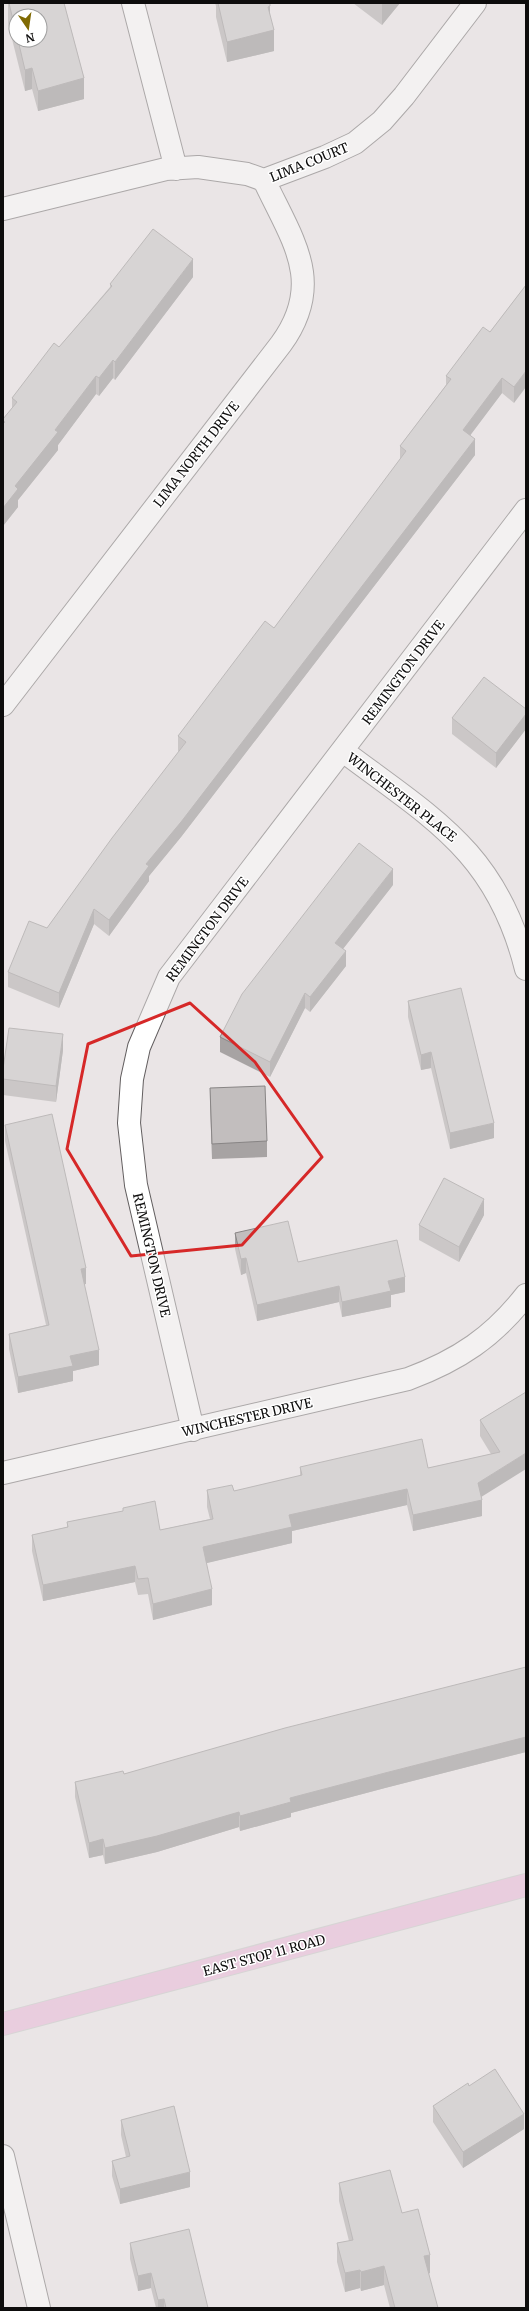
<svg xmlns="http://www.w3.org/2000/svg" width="529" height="2311" viewBox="0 0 529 2311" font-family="Merriweather,serif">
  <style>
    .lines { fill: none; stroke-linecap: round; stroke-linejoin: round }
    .minor-casing { stroke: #625e5f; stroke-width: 24 }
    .major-casing { stroke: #c0c0c0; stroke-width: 24 }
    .minor { stroke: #fff; stroke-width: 22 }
    .major { stroke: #e8afd4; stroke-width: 22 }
    .wall { fill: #a7a3a3; fill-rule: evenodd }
    .shaded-wall { fill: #888585 }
    .building { fill: #c2bebe; stroke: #888585 }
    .marked { fill: none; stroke: #d62828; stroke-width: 3; stroke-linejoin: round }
    .labels { text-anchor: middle; stroke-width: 3; stroke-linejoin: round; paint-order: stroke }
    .street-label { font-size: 13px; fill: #0d0c0c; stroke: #fff }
  </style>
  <rect width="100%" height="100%" fill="#eae5e6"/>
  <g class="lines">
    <defs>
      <path id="minor" d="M 133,3 L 176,169
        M 3,209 L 166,169 L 198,167 L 247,174 L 264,180 L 325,157 L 355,143 L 382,121 L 404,96 L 475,3
        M 3,705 L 281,344 C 326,282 292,240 264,180
        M 343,751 C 432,818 497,852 526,969
        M 193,1430 L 136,1185 L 129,1123 L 132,1079 L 139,1047 L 169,977 L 526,510
        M 3,1473 L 408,1379 C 459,1360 493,1337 526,1295
        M 3,2156 L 39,2308"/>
      <path id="major" d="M 3,2024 L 526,1885"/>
    </defs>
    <use href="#minor" class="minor-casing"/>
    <use href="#major" class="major-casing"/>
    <use href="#minor" class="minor"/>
    <use href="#major" class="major"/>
  </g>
  <path class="wall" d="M 8,3 L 64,3 L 84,78 L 84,99 L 38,111 L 32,89 L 25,91 L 8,23 ZM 16,16 L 40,16 L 40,40 L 16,40 Z
    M 215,3 L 270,3 L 270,18 L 274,51 L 227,62 L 216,17 L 216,6 Z
    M 353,3 L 400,3 L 382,25 Z
    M 193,277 L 115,380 L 113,378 L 99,396 L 96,394 L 58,445 L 58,450 L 18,500 L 18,507 L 3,526 L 3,419 L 12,408 L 12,398 L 59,347 L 110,287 L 110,284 Z
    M 526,285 L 514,403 L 502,393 L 470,435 L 475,455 L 181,837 L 149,876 L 149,881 L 109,936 L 94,924 L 59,1008 L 8,987 L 8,972 L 47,928 L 179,752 L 178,751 L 178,736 L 274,628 L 400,460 L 400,446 L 446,385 L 446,376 L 490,332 Z
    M 526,709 L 526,729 L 496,768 L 452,734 L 452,718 Z
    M 393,885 L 343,949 L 346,966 L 310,1012 L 305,1008 L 270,1077 L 220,1052 L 220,1037 Z
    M 408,1001 L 494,1138 L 450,1149 L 431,1068 L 421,1070 L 408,1017 Z
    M 63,1050 L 56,1102 L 3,1095 L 3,1069 Z
    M 210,1088 L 267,1141 L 267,1157 L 212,1159 L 210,1104 Z
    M 5,1125 L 86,1284 L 84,1284 L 99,1365 L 73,1371 L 73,1381 L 18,1393 L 9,1349 L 9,1334 L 46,1325 L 5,1141 Z
    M 484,1215 L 459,1262 L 419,1240 L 419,1225 Z
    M 235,1233 L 298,1262 L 405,1292 L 391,1295 L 391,1307 L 342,1317 L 339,1302 L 257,1321 L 246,1273 L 241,1275 L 235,1249 Z
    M 526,1392 L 481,1497 L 482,1516 L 413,1531 L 407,1505 L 292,1531 L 292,1543 L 206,1563 L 212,1605 L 153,1620 L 148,1594 L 138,1595 L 135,1582 L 43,1601 L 32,1551 L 32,1535 L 67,1527 L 67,1522 L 123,1511 L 123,1508 L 160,1530 L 210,1519 L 207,1507 L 207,1490 L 234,1491 L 300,1476 L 300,1467 L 428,1468 L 491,1454 L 480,1436 L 480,1420 Z
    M 526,1667 L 526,1752 L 385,1788 L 291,1813 L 291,1817 L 240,1831 L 239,1827 L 157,1852 L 105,1864 L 103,1855 L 89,1858 L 75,1797 L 75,1782 L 124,1774 Z
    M 469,2086 L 524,2129 L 463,2168 L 433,2122 L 433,2106 Z
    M 121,2120 L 190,2187 L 120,2204 L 112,2176 L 112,2161 L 126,2157 L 121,2135 Z
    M 339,2183 L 402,2213 L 430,2273 L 428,2274 L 438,2308 L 390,2308 L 384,2285 L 361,2291 L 360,2288 L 345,2292 L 337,2262 L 337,2243 L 349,2241 L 339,2201 Z
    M 130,2243 L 208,2308 L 156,2308 L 151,2288 L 138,2291 L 130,2259 Z"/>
  <path class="shaded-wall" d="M 383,3 L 400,3 L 382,25 L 382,4 Z
    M 270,6 L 270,27 L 268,7 Z
    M 274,30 L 274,51 L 227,62 L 227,42 Z
    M 32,68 L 32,89 L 25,91 L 25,70 Z
    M 84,78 L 84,99 L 38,111 L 38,91 Z
    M 193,259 L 193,277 L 115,380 L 115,362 Z
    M 113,360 L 113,378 L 99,396 L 99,378 Z
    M 526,371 L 526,387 L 514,403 L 514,387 Z
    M 96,376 L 96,394 L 58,445 L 58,450 L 18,500 L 18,507 L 3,526 L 3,508 L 15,486 L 55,430 Z
    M 502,378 L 502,393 L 463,445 L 463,430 Z
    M 475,439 L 475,455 L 181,837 L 149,876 L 149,881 L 109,936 L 109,920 L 146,864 Z
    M 526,714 L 526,729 L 496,768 L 496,753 Z
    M 393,869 L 393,885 L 335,959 L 335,943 Z
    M 94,909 L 94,924 L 59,1008 L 59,993 Z
    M 346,951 L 346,966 L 310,1012 L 310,997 Z
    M 305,993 L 305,1008 L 270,1077 L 270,1062 Z
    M 63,1034 L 63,1050 L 56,1102 L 56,1086 Z
    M 431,1052 L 431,1068 L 421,1070 L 421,1055 Z
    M 494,1123 L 494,1138 L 450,1149 L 450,1133 Z
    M 484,1199 L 484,1215 L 459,1262 L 459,1247 Z
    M 246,1258 L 246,1273 L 241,1275 L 241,1259 Z
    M 86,1268 L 86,1284 L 81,1285 L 81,1269 Z
    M 405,1277 L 405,1292 L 391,1295 L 391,1307 L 342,1317 L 342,1302 L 388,1281 Z
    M 339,1286 L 339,1302 L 257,1321 L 257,1305 Z
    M 99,1350 L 99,1365 L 73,1371 L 73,1381 L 18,1393 L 18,1377 L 70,1356 Z
    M 526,1453 L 526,1469 L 478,1499 L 478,1483 Z
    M 407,1489 L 407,1505 L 292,1531 L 292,1543 L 203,1564 L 203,1547 L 289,1515 Z
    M 482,1500 L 482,1516 L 413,1531 L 413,1515 Z
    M 135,1566 L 135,1582 L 43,1601 L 43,1585 Z
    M 212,1589 L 212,1605 L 153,1620 L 153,1604 Z
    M 526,1737 L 526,1752 L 385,1788 L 291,1813 L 291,1817 L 240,1831 L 240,1816 L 290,1798 L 385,1773 Z
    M 239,1812 L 239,1827 L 157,1852 L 105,1864 L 105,1848 Z
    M 103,1839 L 103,1855 L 89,1858 L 89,1843 Z
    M 524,2114 L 524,2129 L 463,2168 L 463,2152 Z
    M 190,2172 L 190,2187 L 120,2204 L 120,2189 Z
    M 430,2255 L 430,2273 L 424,2275 L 424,2256 Z
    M 384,2266 L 384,2285 L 361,2291 L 361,2272 Z
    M 360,2270 L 360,2288 L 345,2292 L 345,2273 Z
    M 151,2273 L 151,2288 L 138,2291 L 138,2276 Z
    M 164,2299 L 164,2308 L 158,2308 L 158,2300 Z"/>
  <path class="building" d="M 9,3 L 64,3 L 84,78 L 38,91 L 32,68 L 25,70 L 18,40 L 40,40 L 40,16 L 16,16 L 16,33 Z
    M 218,3 L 270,3 L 270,6 L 268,7 L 274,30 L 227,42 Z
    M 153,229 L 193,259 L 115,362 L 113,360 L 99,378 L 96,376 L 55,430 L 58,432 L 15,486 L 18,489 L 3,508 L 3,424 L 5,422 L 3,421 L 3,419 L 17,402 L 12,398 L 54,343 L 59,347 L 112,286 L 110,284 Z
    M 526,285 L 526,371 L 514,387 L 502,378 L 463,430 L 475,439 L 181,822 L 146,864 L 149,866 L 109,920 L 94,909 L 59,993 L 8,972 L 29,921 L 47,928 L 112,838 L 186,742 L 178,736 L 265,621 L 274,628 L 406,451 L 400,446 L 451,379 L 446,376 L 483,327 L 490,332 Z
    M 484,677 L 526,709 L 526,714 L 496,753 L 452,718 Z
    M 359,843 L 393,869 L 335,943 L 346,951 L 310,997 L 305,993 L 270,1062 L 220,1037 L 242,994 Z
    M 461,988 L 494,1123 L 450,1133 L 431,1052 L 421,1055 L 408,1001 Z
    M 9,1028 L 63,1034 L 56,1086 L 3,1079 L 3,1069 Z
    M 265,1086 L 267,1141 L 212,1144 L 210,1088 Z
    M 52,1114 L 86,1268 L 81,1269 L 99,1350 L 70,1356 L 73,1366 L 18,1377 L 9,1334 L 49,1325 L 5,1125 Z
    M 444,1178 L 484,1199 L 459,1247 L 419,1225 Z
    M 288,1221 L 298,1262 L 397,1240 L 405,1277 L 388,1281 L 391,1291 L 342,1302 L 339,1286 L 257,1305 L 246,1258 L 241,1259 L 235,1233 Z
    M 526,1392 L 526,1453 L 478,1483 L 482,1500 L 413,1515 L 407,1489 L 289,1515 L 292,1527 L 203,1547 L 212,1589 L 153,1604 L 148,1578 L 138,1579 L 135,1566 L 43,1585 L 32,1535 L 68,1527 L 67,1522 L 123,1511 L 123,1508 L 155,1501 L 160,1530 L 213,1519 L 207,1490 L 232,1485 L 234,1491 L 302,1475 L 300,1467 L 422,1439 L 428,1468 L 500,1452 L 480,1420 Z
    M 526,1667 L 526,1737 L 385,1773 L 290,1798 L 291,1802 L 240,1816 L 239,1812 L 157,1836 L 105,1848 L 103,1839 L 89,1843 L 75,1782 L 123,1771 L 124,1774 L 285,1728 Z
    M 495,2069 L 524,2114 L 463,2152 L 433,2106 L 468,2083 L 469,2086 Z
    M 174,2106 L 190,2172 L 120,2189 L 112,2161 L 130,2156 L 121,2120 Z
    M 390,2170 L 402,2213 L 418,2209 L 430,2255 L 424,2256 L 438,2308 L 395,2308 L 384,2266 L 361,2272 L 360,2270 L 345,2273 L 337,2243 L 353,2240 L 339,2183 Z
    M 189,2229 L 208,2308 L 166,2308 L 164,2299 L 158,2300 L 151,2273 L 138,2276 L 130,2243 Z"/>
  <path d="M0 0H529V2311H0ZM 190,1003 L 255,1062 L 322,1157 L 242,1245 L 131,1256 L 67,1149 L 88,1044 Z" fill="#eae5e6" fill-opacity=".55" fill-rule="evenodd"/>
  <path class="marked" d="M 190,1003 L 255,1062 L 322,1157 L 242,1245 L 131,1256 L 67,1149 L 88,1044 Z"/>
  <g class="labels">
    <g class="street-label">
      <text transform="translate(309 162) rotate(-22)" y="5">LIMA COURT</text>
      <text transform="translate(196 454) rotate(-52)" y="5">LIMA NORTH DRIVE</text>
      <text transform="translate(403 672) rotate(-53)" y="5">REMINGTON DRIVE</text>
      <text transform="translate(402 797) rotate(38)" y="5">WINCHESTER PLACE</text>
      <text transform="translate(207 929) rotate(-53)" y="5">REMINGTON DRIVE</text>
      <text transform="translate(152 1255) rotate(77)" y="5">REMINGTON DRIVE</text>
      <text transform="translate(247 1417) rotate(-13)" y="5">WINCHESTER DRIVE</text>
      <text transform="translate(264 1955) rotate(-15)" y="5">EAST STOP 11 ROAD</text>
    </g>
  </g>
  <rect width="529" height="2311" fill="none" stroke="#0d0c0c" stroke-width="8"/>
  <g transform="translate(28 28) rotate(167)"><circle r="19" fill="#ffffff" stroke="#9e9e9e"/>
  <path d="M0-3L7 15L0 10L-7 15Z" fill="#806a03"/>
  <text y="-6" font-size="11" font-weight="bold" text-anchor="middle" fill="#0d0c0c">N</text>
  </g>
</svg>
